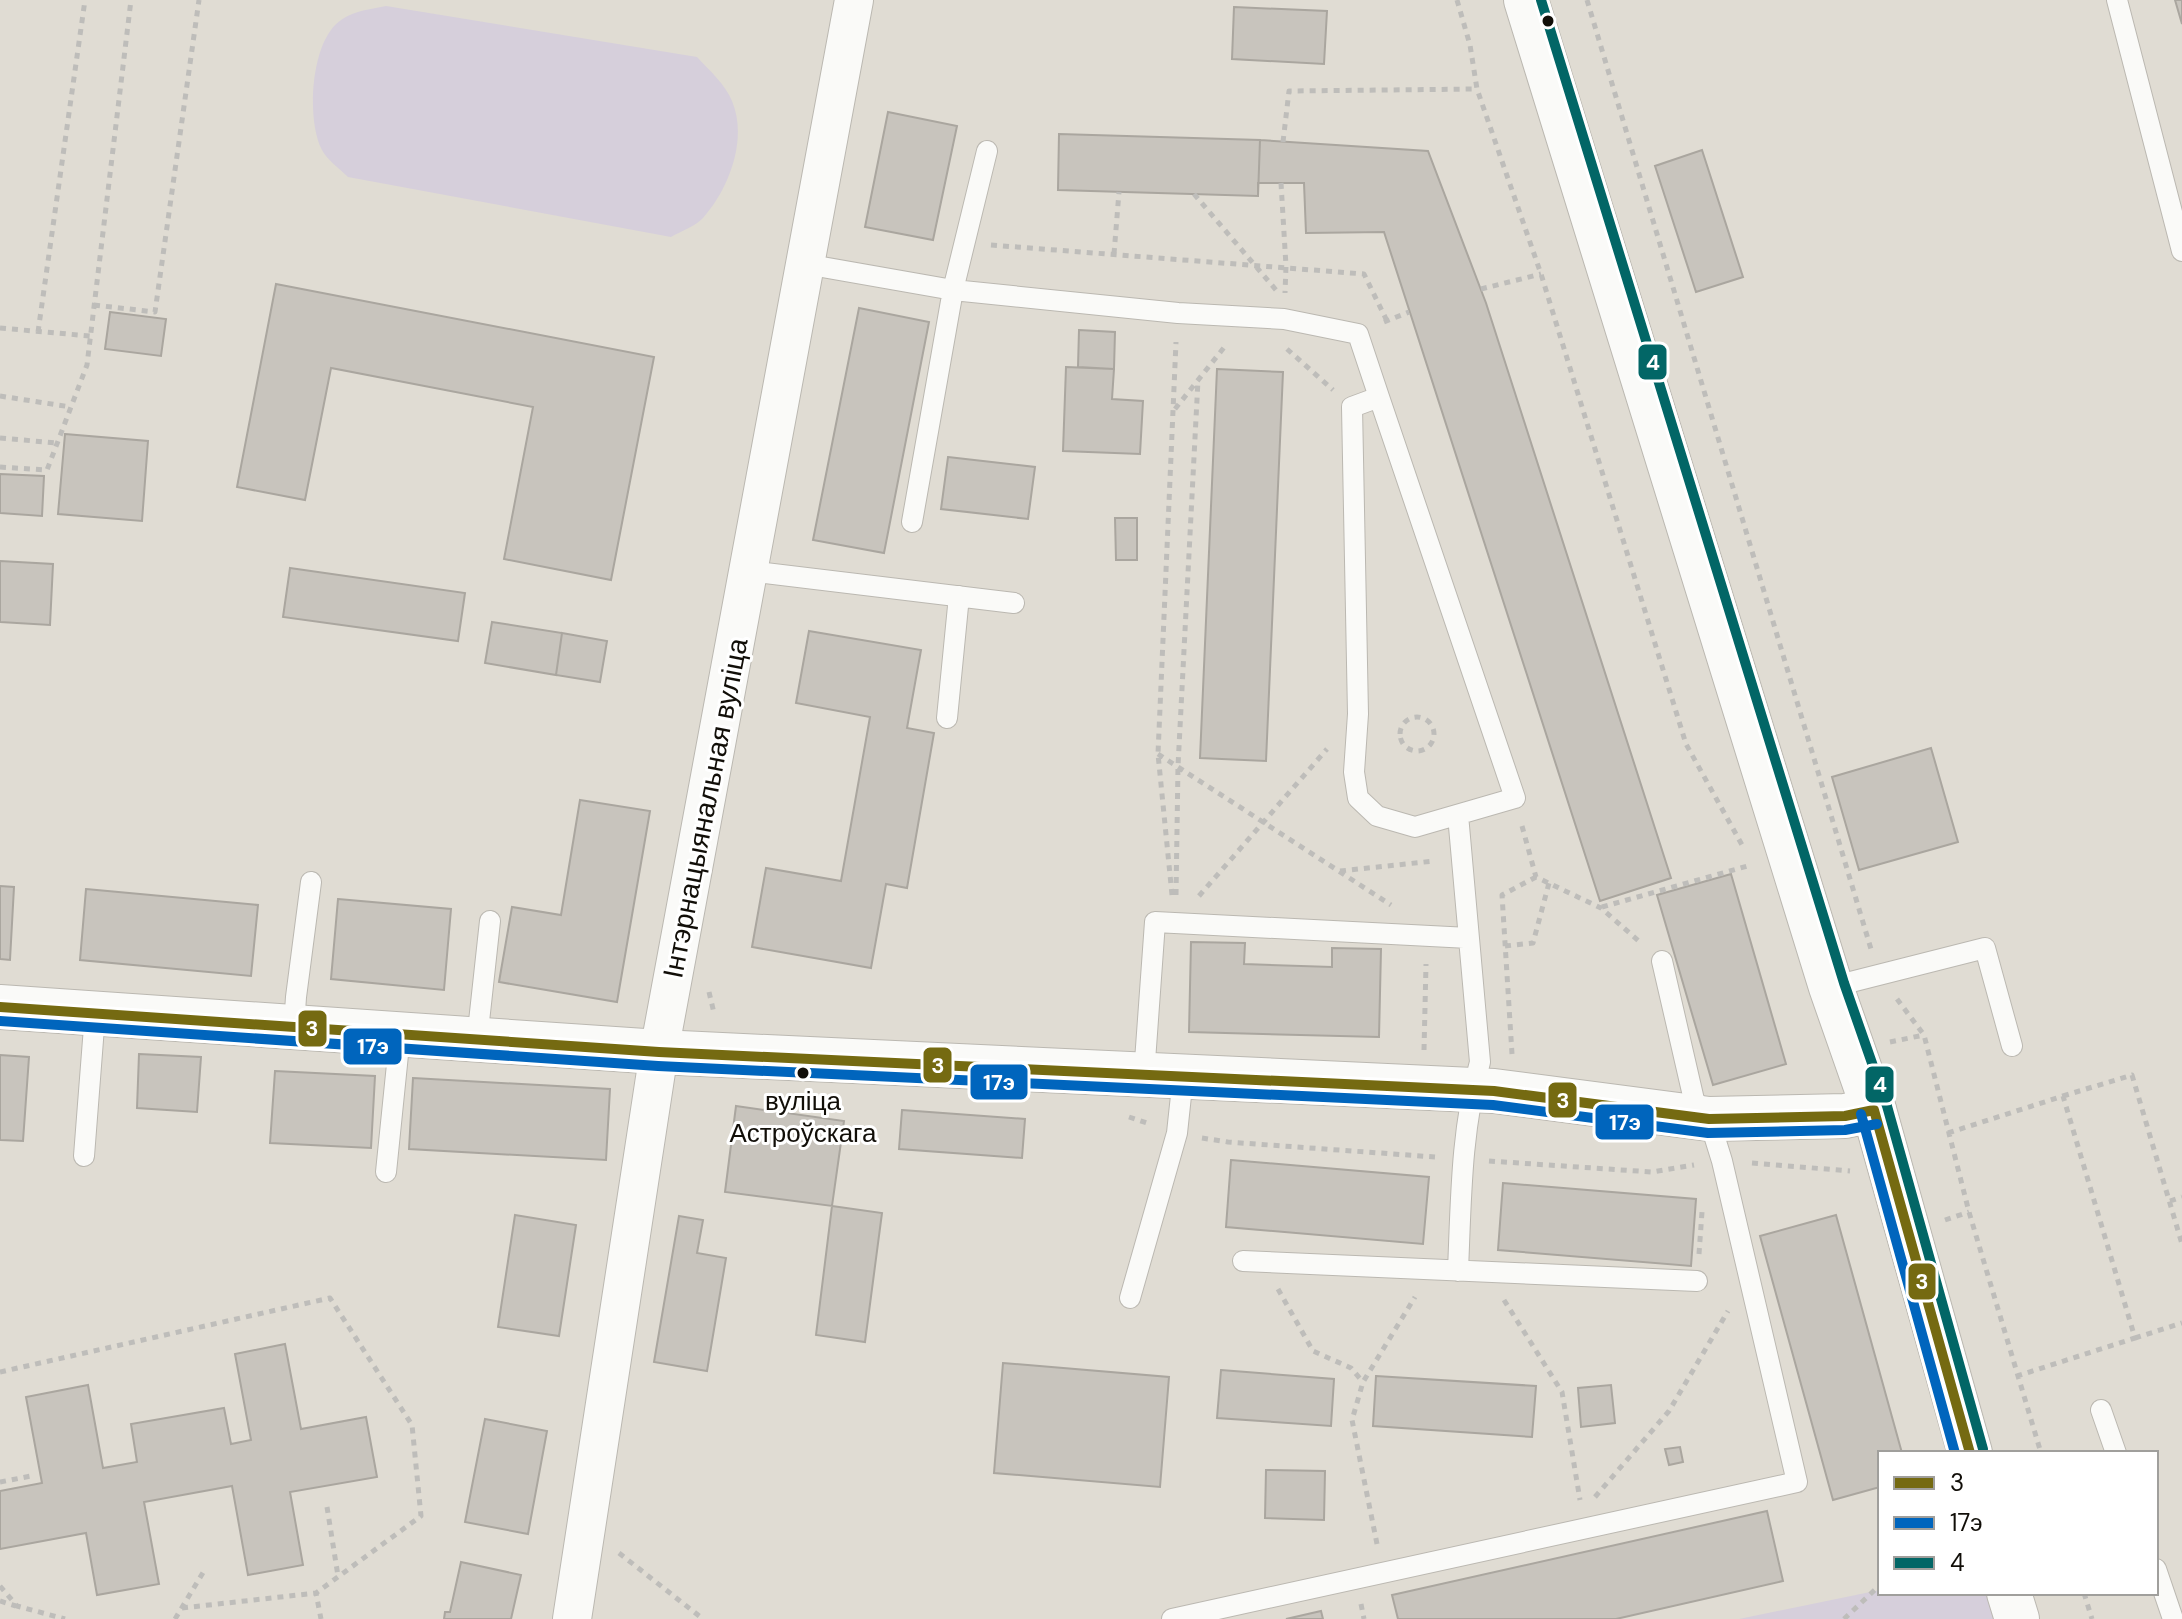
<svg xmlns="http://www.w3.org/2000/svg" width="2182" height="1619" viewBox="0 0 2182 1619" font-family="'DM Sans',sans-serif">
  <style>
    .green { fill: #d6cfdb }
    .building { fill: #c8c4bd; stroke: #aaa69f; stroke-width: 2 }
    .lines { fill: none; stroke-linecap: round; stroke-linejoin: round }
    .service-casing { stroke: #bbb8b1; stroke-width: 22 }
    .minor-casing { stroke: #bbb8b1; stroke-width: 40 }
    .tertiary-casing { stroke: #bbb8b1; stroke-width: 46 }
    .secondary-casing { stroke: #bbb8b1; stroke-width: 46 }
    .path { stroke: #bebdba; stroke-width: 5; stroke-dasharray: 6 6; stroke-linecap: butt }
    .service { stroke: #fafaf8; stroke-width: 20 }
    .minor { stroke: #fafaf8; stroke-width: 38 }
    .tertiary { stroke: #fafaf8; stroke-width: 44 }
    .secondary { stroke: #fafaf8; stroke-width: 44 }
    .bus-1-casing { stroke: #fff; stroke-width: 16 }
    .bus-2-casing { stroke: #fff; stroke-width: 16 }
    .bus-3-casing { stroke: #fff; stroke-width: 16 }
    .bus-1 { stroke: #756a11; stroke-width: 10 }
    .bus-2 { stroke: #0065bd; stroke-width: 10 }
    .bus-3 { stroke: #026666; stroke-width: 10 }
    .bus-dot { fill: #110e08; stroke: #fff; stroke-width: 3 }
    .labels { text-anchor: middle; stroke-width: 6; stroke-linejoin: round; paint-order: stroke }
    .bus-label { font-size: 26px; fill: #110e08; stroke: #fff }
    .street-label { font-size: 28px; fill: #110e08; stroke: #fff }
    .line-badge { stroke: #fff; stroke-width: 3 }
    .badge-label { font-size: 22px; text-anchor: middle; font-weight: bold; fill: #fff }
  </style>
  <rect width="100%" height="100%" fill="#e0dcd3"/>
  <path class="green" d="M 386,6 L 697,57 C 710,71 725,84 732,101 C 748,139 729,189 703,218 C 696,226 681,231 671,237 L 348,177 C 340,169 327,160 322,150 C 307,121 311,56 331,30 C 344,12 366,10 386,6 Z
    M 1880,1590 L 1880,1593 L 1987,1593 L 1995,1619 L 1739,1619 Z"/>
  <path class="building" d="M 2175,0 L 2182,0 L 2182,24 Z
    M 1234,7 L 1327,11 L 1324,64 L 1232,59 Z
    M 888,112 L 957,126 L 933,240 L 865,227 Z
    M 1059,134 L 1260,140 L 1258,196 L 1058,190 Z
    M 1059,134 L 1260,140 L 1428,151 L 1486,303 L 1671,878 L 1600,901 L 1384,232 L 1306,233 L 1304,183 L 1258,183 L 1258,196 L 1058,190 Z
    M 1702,150 L 1743,277 L 1696,292 L 1655,166 Z
    M 276,284 L 654,357 L 611,580 L 504,559 L 533,407 L 331,368 L 305,500 L 237,487 Z
    M 859,308 L 929,322 L 884,553 L 813,540 Z
    M 110,312 L 166,319 L 161,356 L 105,349 Z
    M 1079,330 L 1115,332 L 1114,369 L 1078,367 Z
    M 1066,367 L 1114,369 L 1112,399 L 1143,401 L 1140,454 L 1063,451 Z
    M 1217,369 L 1283,372 L 1266,761 L 1200,758 Z
    M 65,434 L 148,441 L 142,521 L 58,514 Z
    M 948,457 L 1035,467 L 1028,519 L 941,509 Z
    M 0,474 L 44,476 L 42,516 L 0,513 Z
    M 1115,518 L 1137,518 L 1137,560 L 1116,560 Z
    M 0,561 L 53,564 L 50,625 L 0,622 Z
    M 290,568 L 465,593 L 458,641 L 283,617 Z
    M 492,622 L 562,633 L 556,675 L 485,663 Z
    M 809,631 L 921,650 L 907,728 L 934,733 L 907,888 L 886,884 L 871,968 L 752,947 L 766,868 L 841,881 L 870,717 L 796,703 Z
    M 562,633 L 607,641 L 600,682 L 556,675 Z
    M 1931,748 L 1958,842 L 1859,870 L 1832,777 Z
    M 580,800 L 650,811 L 617,1002 L 499,982 L 512,907 L 561,915 Z
    M 1731,874 L 1786,1064 L 1713,1085 L 1657,895 Z
    M 0,886 L 14,887 L 10,960 L 0,959 Z
    M 86,889 L 258,905 L 251,976 L 80,960 Z
    M 338,899 L 451,909 L 444,990 L 331,979 Z
    M 1191,942 L 1245,943 L 1244,964 L 1332,967 L 1332,948 L 1381,949 L 1379,1037 L 1189,1032 Z
    M 139,1054 L 201,1057 L 197,1112 L 137,1108 Z
    M 0,1055 L 29,1057 L 23,1141 L 0,1140 Z
    M 275,1071 L 375,1076 L 371,1148 L 270,1143 Z
    M 413,1078 L 610,1089 L 606,1160 L 409,1149 Z
    M 736,1106 L 844,1121 L 832,1206 L 725,1192 Z
    M 902,1110 L 1025,1119 L 1022,1158 L 899,1149 Z
    M 1231,1160 L 1429,1177 L 1423,1244 L 1226,1227 Z
    M 1503,1183 L 1696,1199 L 1691,1266 L 1498,1250 Z
    M 832,1206 L 882,1213 L 865,1342 L 816,1335 Z
    M 515,1215 L 576,1225 L 559,1336 L 498,1327 Z
    M 1836,1215 L 1902,1453 L 1880,1453 L 1880,1487 L 1833,1500 L 1760,1236 Z
    M 679,1216 L 703,1220 L 697,1253 L 726,1258 L 707,1371 L 654,1362 Z
    M 285,1344 L 301,1429 L 366,1417 L 377,1477 L 290,1492 L 303,1565 L 248,1575 L 232,1486 L 144,1502 L 159,1584 L 97,1595 L 86,1533 L 0,1549 L 0,1491 L 42,1483 L 26,1397 L 88,1385 L 103,1468 L 137,1462 L 131,1424 L 224,1408 L 231,1444 L 251,1440 L 235,1354 Z
    M 1003,1363 L 1169,1377 L 1160,1487 L 994,1473 Z
    M 1221,1370 L 1334,1379 L 1331,1426 L 1217,1418 Z
    M 1376,1376 L 1536,1386 L 1532,1437 L 1373,1426 Z
    M 1611,1385 L 1615,1423 L 1581,1427 L 1578,1388 Z
    M 485,1419 L 547,1431 L 528,1534 L 465,1522 Z
    M 1680,1447 L 1683,1462 L 1669,1465 L 1665,1449 Z
    M 1266,1470 L 1325,1471 L 1324,1520 L 1265,1518 Z
    M 1767,1511 L 1783,1581 L 1616,1619 L 1398,1619 L 1392,1595 Z
    M 461,1562 L 521,1575 L 511,1619 L 444,1619 L 445,1612 L 450,1612 Z
    M 1321,1611 L 1323,1619 L 1286,1619 Z"/>
  <g class="lines">
    <defs>
      <path id="service" d="M 2117,0 L 2182,251
        M 805,264 L 953,290 L 1178,313 L 1284,319 L 1358,334 L 1379,397 L 1515,798 L 1415,827 L 1377,816 L 1358,798 L 1354,772 L 1358,714 L 1352,407 L 1379,397
        M 912,522 L 953,290 L 987,151
        M 748,571 L 1014,603
        M 947,718 L 959,596
        M 1458,815 L 1480,1062 C 1461,1130 1461,1200 1458,1271
        M 1831,987 L 1985,948 L 2012,1046
        M 294,1027 L 296,997 L 311,882
        M 477,1040 L 490,921
        M 1144,1075 L 1155,922 L 1469,938
        M 84,1156 L 95,1014
        M 386,1172 L 400,1035
        M 1243,1261 L 1697,1281
        M 1130,1298 L 1177,1133 L 1183,1077
        M 2101,1410 L 2116,1453
        M 2156,1569 L 2173,1619
        M 1172,1619 L 1797,1482 L 1722,1161 L 1709,1119 L 1694,1100 L 1662,961"/>
      <path id="minor" d="M 572,1619 L 659,1052 L 854,0"/>
      <path id="tertiary" d="M 0,1007 L 659,1052 L 1494,1091 L 1709,1119 L 1845,1116 L 1874,1110"/>
      <path id="secondary" d="M 1526,0 L 1831,987 L 1874,1110 L 1970,1453
        M 2009,1593 L 2017,1619"/>
    </defs>
    <use href="#service" class="service-casing"/>
    <use href="#minor" class="minor-casing"/>
    <use href="#tertiary" class="tertiary-casing"/>
    <use href="#secondary" class="secondary-casing"/>
    <path class="path" d="M 1457,0 L 1470,45 L 1477,89 L 1541,274 L 1686,744 L 1742,845
      M 1587,0 L 1871,949
      M 1283,142 L 1289,91 L 1477,89
      M 1281,183 L 1286,266 L 1285,293
      M 1194,194 L 1276,290
      M 991,245 L 1364,274 L 1387,321
      M 1114,254 L 1119,192
      M 1481,289 L 1541,274
      M 94,305 L 155,312 L 199,0
      M 1384,322 L 1409,312
      M 0,328 L 90,336
      M 38,332 L 85,0
      M 1287,349 L 1333,390
      M 0,396 L 71,407
      M 1175,409 L 1226,345
      M 0,438 L 57,443
      M 0,467 L 47,470 L 87,365 L 131,0
      M1400 734a17 17 0 1 1 34 0a17 17 0 1 1-34 0Z
      M 1158,754 L 1391,905
      M 1522,826 L 1536,877 L 1601,908 L 1641,943
      M 1340,871 L 1434,861
      M 1172,895 L 1158,754 L 1176,342
      M 1176,895 L 1178,766 L 1198,380
      M 1199,896 L 1327,749
      M 1602,907 L 1751,865
      M 1505,946 L 1533,943 L 1549,883
      M 709,992 L 714,1013
      M 1897,999 L 1924,1035 L 1969,1212 L 2041,1453
      M 1890,1042 L 1924,1035
      M 1424,1050 L 1426,964
      M 1512,1054 L 1502,895 L 1536,877
      M 2063,1096 L 2132,1075 L 2182,1244
      M 1129,1117 L 1150,1124
      M 1948,1133 L 2063,1096 L 2135,1338 L 2017,1376
      M 1202,1138 L 1228,1142 L 1435,1157
      M 1489,1161 L 1652,1172 L 1694,1165
      M 1752,1163 L 1850,1171
      M 2170,1201 L 2182,1197
      M 1945,1220 L 1969,1212
      M 1699,1254 L 1702,1212
      M 1278,1289 L 1313,1351 L 1351,1368 L 1363,1382
      M 1504,1300 L 1562,1392 L 1580,1500
      M 2135,1338 L 2182,1323
      M 0,1372 L 330,1298 L 412,1425 L 421,1516 L 316,1593 L 321,1619
      M 0,1482 L 31,1476
      M 1595,1497 L 1669,1411 L 1728,1311
      M 327,1507 L 338,1576
      M 1377,1544 L 1352,1420 L 1363,1382 L 1415,1297
      M 619,1553 L 703,1619
      M 0,1586 L 17,1606 L 65,1619
      M 2084,1593 L 2092,1619
      M 0,1601 L 16,1606
      M 1361,1604 L 1364,1619
      M 182,1608 L 316,1593
      M 175,1619 L 204,1571
      M 1844,1619 L 1880,1585"/>
    <use href="#service" class="service"/>
    <use href="#minor" class="minor"/>
    <use href="#tertiary" class="tertiary"/>
    <use href="#secondary" class="secondary"/>
    <defs>
      <path id="bus-1" d="M 0,1007 L 659,1052 L 1494,1091 L 1709,1119 L 1845,1116 L 1874,1110
        M 1874,1110 L 1970,1453"/>
      <path id="bus-2" d="M 0,1021 L 658,1066 L 1493,1105 L 1708,1133 L 1845,1130 L 1877,1124
        M 1861,1114 L 1955,1453"/>
      <path id="bus-3" d="M 1541,0 L 1844,983 L 1887,1106 L 1983,1449"/>
    </defs>
    <use href="#bus-1" class="bus-1-casing"/>
    <use href="#bus-2" class="bus-2-casing"/>
    <use href="#bus-3" class="bus-3-casing"/>
    <use href="#bus-1" class="bus-1"/>
    <use href="#bus-2" class="bus-2"/>
    <use href="#bus-3" class="bus-3"/>
  </g>
  <g class="bus-dot">
    <circle cx="1548" cy="21" r="7"/>
    <circle cx="803" cy="1073" r="7"/>
  </g>
  <g class="labels">
    <g class="bus-label">
      <text x="803" y="1110">вуліца<tspan x="803" dy="32">Астроўскага</tspan></text>
    </g>
    <g class="street-label">
      <text transform="translate(705 808) rotate(-79)" y="10">Інтэрнацыянальная вуліца</text>
    </g>
  </g>
  <g class="line-badge">
    <rect x="1637" y="343" width="31" height="38" rx="8" fill="#026666"/>
    <rect x="297" y="1009" width="31" height="39" rx="8" fill="#756a11"/>
    <rect x="342" y="1027" width="61" height="39" rx="8" fill="#0065bd"/>
    <rect x="922" y="1046" width="31" height="38" rx="8" fill="#756a11"/>
    <rect x="969" y="1063" width="60" height="38" rx="8" fill="#0065bd"/>
    <rect x="1864" y="1065" width="31" height="39" rx="8" fill="#026666"/>
    <rect x="1547" y="1081" width="31" height="38" rx="8" fill="#756a11"/>
    <rect x="1594" y="1103" width="61" height="38" rx="8" fill="#0065bd"/>
    <rect x="1907" y="1262" width="30" height="39" rx="8" fill="#756a11"/>
  </g>
  <g class="badge-label">
    <text x="1653" y="370">4</text>
    <text x="312" y="1036">3</text>
    <text x="373" y="1054">17э</text>
    <text x="938" y="1073">3</text>
    <text x="999" y="1090">17э</text>
    <text x="1880" y="1092">4</text>
    <text x="1563" y="1108">3</text>
    <text x="1625" y="1130">17э</text>
    <text x="1922" y="1289">3</text>
  </g>
  <rect x="1878" y="1451" width="280" height="144" fill="#ffffff" stroke="#a09f9c" stroke-width="2"/>
  <rect x="1894" y="1477" width="40" height="12" fill="#756a11" stroke="#a09f9c" stroke-width="2"/>
  <text x="1950" y="1491" font-size="24" fill="#110e08">3</text>
  <rect x="1894" y="1517" width="40" height="12" fill="#0065bd" stroke="#a09f9c" stroke-width="2"/>
  <text x="1950" y="1531" font-size="24" fill="#110e08">17э</text>
  <rect x="1894" y="1557" width="40" height="12" fill="#026666" stroke="#a09f9c" stroke-width="2"/>
  <text x="1950" y="1571" font-size="24" fill="#110e08">4</text>
</svg>
